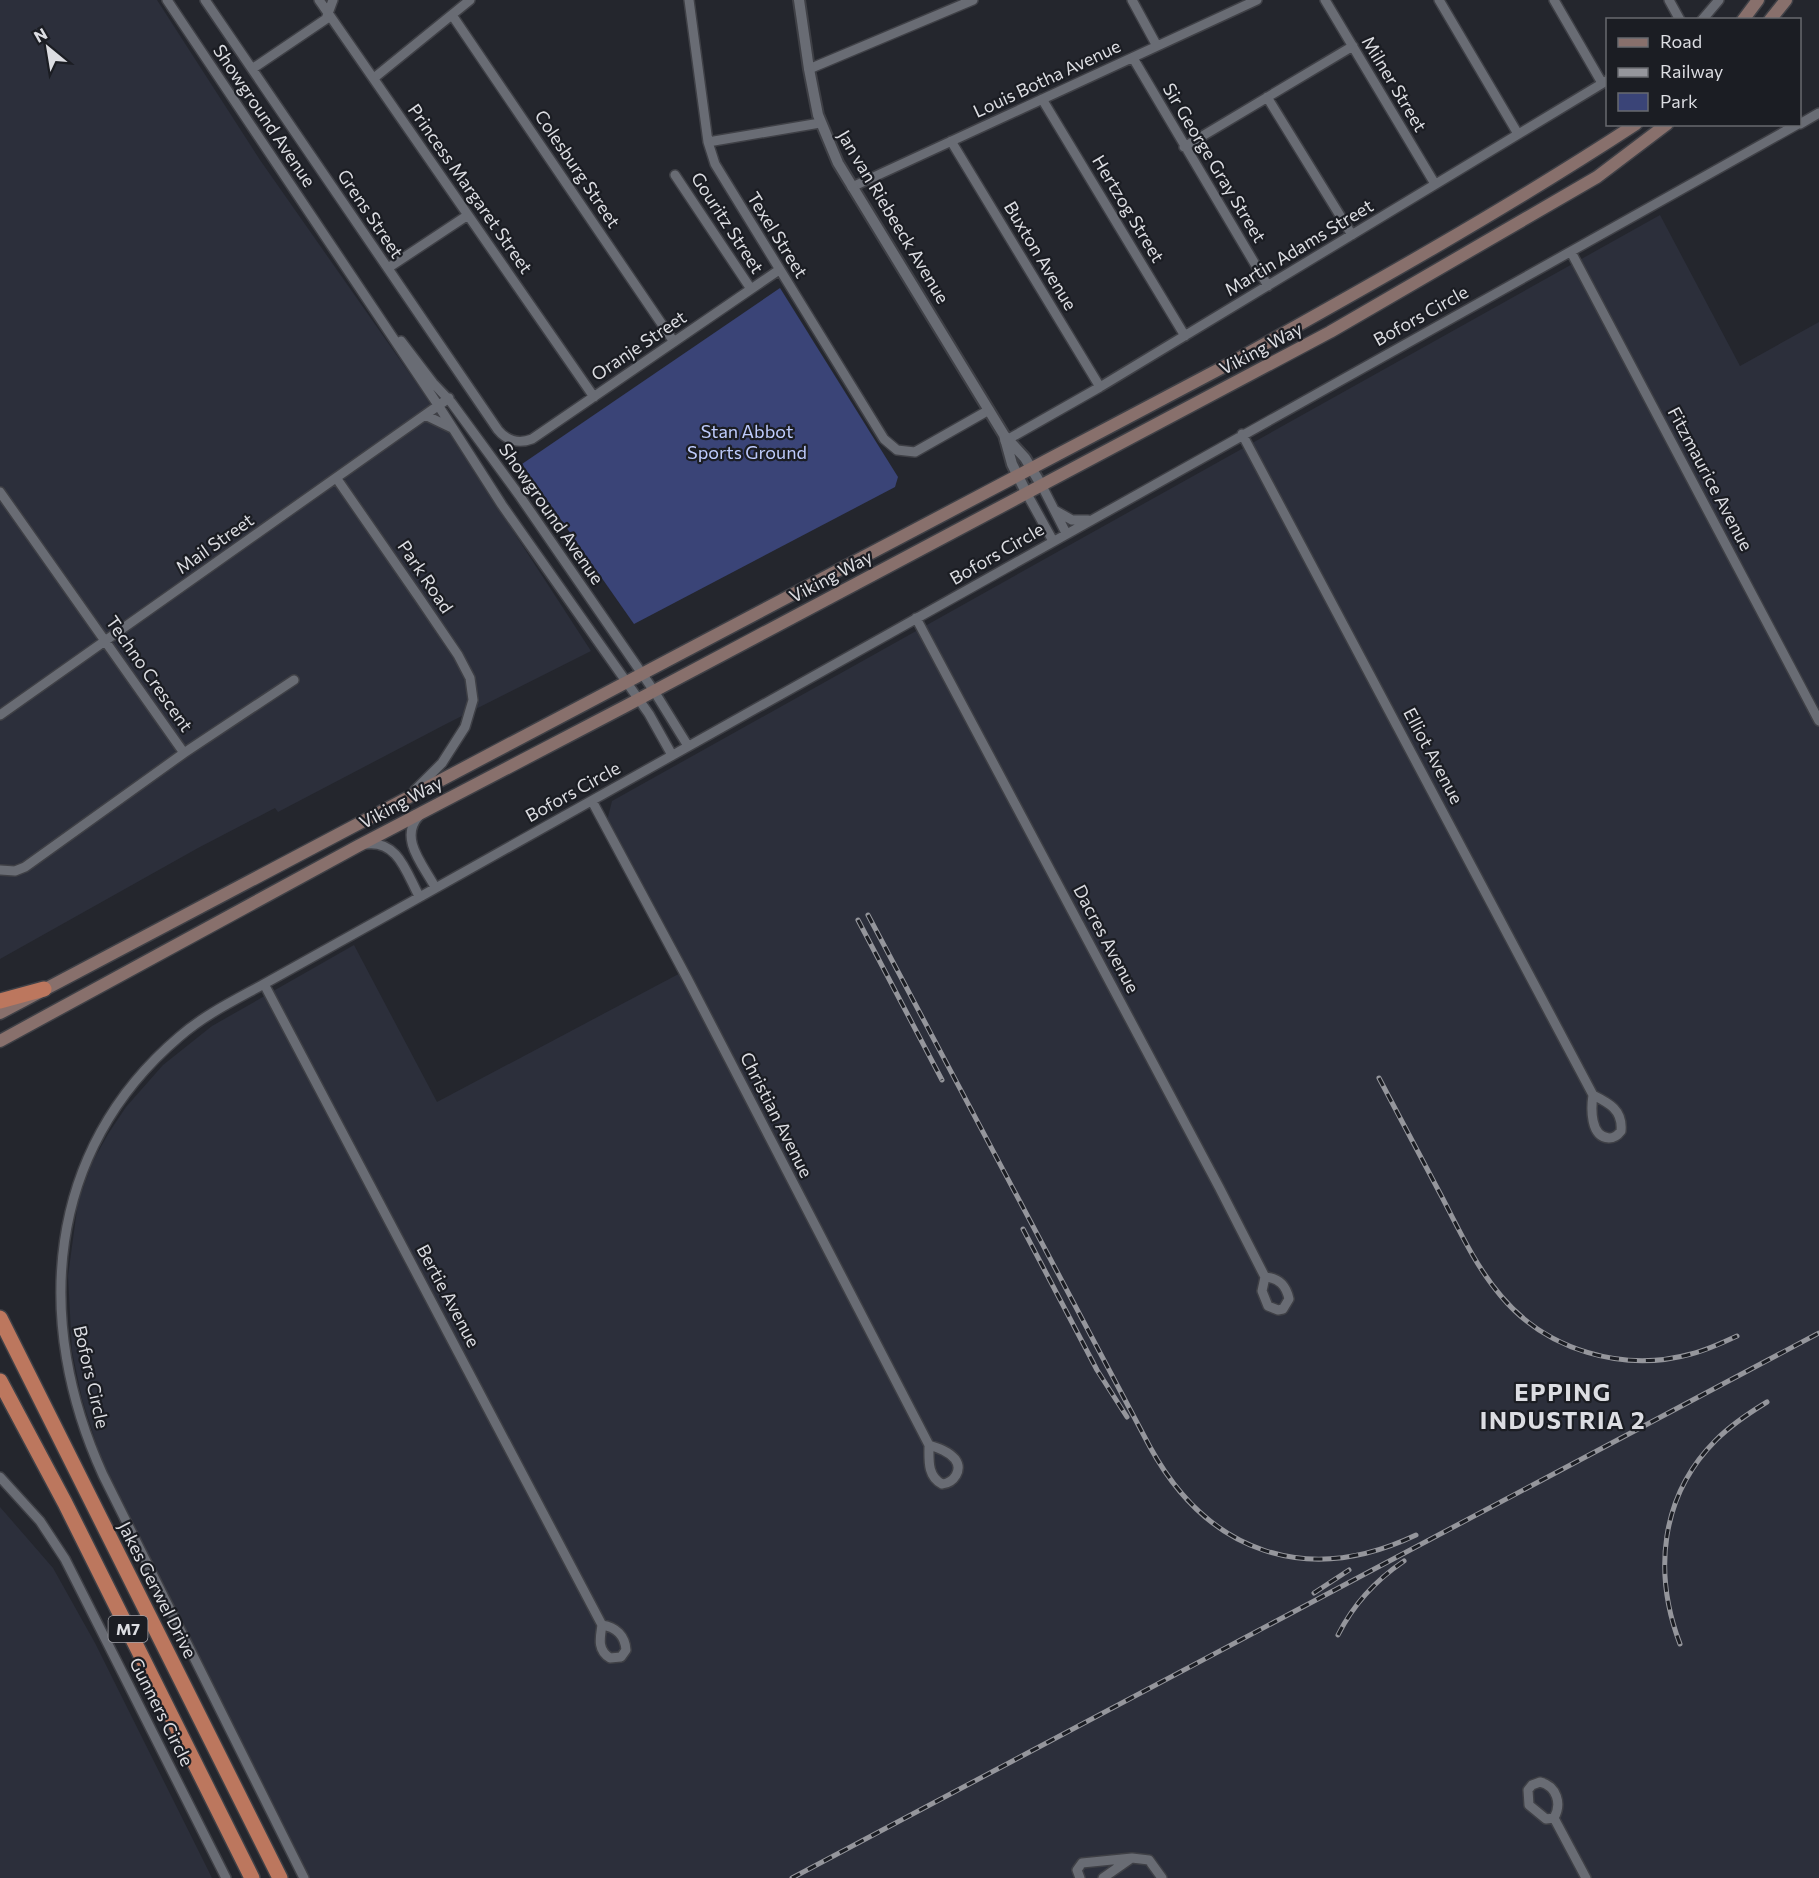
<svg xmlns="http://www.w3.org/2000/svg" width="1819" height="1878" viewBox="0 0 1819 1878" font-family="Commissioner,sans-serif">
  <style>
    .built { fill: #2c2f3b }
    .green { fill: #3a4477 }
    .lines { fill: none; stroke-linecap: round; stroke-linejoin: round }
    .minor-casing { stroke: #3f4046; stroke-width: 12 }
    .tertiary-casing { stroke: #3f4046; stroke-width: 14 }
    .secondary-casing { stroke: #3f4046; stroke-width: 15 }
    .trunk-casing { stroke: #3f4046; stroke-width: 18 }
    .minor { stroke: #696c74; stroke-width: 9 }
    .tertiary { stroke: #696c74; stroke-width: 10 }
    .secondary { stroke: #88706c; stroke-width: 12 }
    .trunk { stroke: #bc775e; stroke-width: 15 }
    .rail-casing { stroke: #95969c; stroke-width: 5 }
    .rail { stroke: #1b1d23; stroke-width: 3; stroke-dasharray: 9; stroke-linecap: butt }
    .labels { text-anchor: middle; stroke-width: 4.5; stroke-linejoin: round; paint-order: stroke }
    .shield { fill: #1b1d23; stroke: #a2a3a9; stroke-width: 1.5 }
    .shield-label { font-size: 16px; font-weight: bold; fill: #dcdde2 }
    .street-label { font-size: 18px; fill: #dcdde2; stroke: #1b1d23 }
    .park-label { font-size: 18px; fill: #bfccfd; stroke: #1b1d23 }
    .district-label { font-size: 24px; font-weight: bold; letter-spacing: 1.5px; fill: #dcdde2; stroke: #1b1d23 }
  </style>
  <rect width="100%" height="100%" fill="#24262d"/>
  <path class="built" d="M 0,0 L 157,0 L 260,160 L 426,397 L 591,651 L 446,724 L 278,812 L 275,808 L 198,848 L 0,959 Z
    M 1660,215 L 1740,366 L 1819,322 L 1819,1878 L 309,1878 L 103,1465 L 82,1399 L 72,1351 L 68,1276 L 78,1202 L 93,1161 L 108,1134 L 126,1107 L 163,1065 L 212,1026 L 354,945 L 437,1102 L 688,969 L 606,825 L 612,801 Z
    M 0,1507 L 53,1568 L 95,1643 L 212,1878 L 0,1878 Z"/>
  <path class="green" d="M 780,288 L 898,477 L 895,487 L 634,624 L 522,464 Z"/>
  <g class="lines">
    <defs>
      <path id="minor" d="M 167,0 L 438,405 L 502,505 L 649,714 L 672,755
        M 205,0 L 498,430 C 507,441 519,444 532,439 L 779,270
        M 319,0 L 594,397
        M 689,0 L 708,142 L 715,164 L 884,439 L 897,450 L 915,452 L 989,410
        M 1132,0 L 1157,46
        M 1325,0 L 1435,184
        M 1439,0 L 1518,134
        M 1554,0 L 1602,83
        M 1669,0 L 1680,20
        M 452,15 L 674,342
        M 1702,20 L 1719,0
        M 1133,58 L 1268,286
        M 252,69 L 326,19 L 333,0
        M 809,69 L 973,0
        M 374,78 L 470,0
        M 1267,97 L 1352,235
        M 1042,99 L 1185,336
        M 1800,124 L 1819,113
        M 951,141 L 1100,387
        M 708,142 L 820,123
        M 1184,147 L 1353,46
        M 675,175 L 751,289
        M 852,187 L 1257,0
        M 1571,252 L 1819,721
        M 388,268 L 468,215
        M 401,341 L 433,383 L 451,402 L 519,495 L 654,691 L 688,746
        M 425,415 L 452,428
        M 1242,434 L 1593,1095
        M 1005,441 L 1100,387 L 1608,80
        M 337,479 L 418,596 L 458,655 L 470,678 L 473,700 L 465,727 L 442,763 L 415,790
        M 1042,486 L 1066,533
        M 0,492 L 184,753
        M 1027,494 L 1053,541
        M 1056,511 L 1072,520 L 1088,520
        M 916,618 L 1219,1187 L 1265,1277
        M 0,715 L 449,398
        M 592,801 L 687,978 L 929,1445 C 929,1460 927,1476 942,1484 C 954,1483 963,1470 955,1459 C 948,1451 938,1448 929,1445
        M 419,816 C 398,838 424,866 435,887
        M 366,844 C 398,840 406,872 419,896
        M 0,870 L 15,871 L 25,867 L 184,753 L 294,680
        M 264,984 L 602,1625
        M 1593,1095 C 1609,1103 1623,1110 1621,1131 C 1618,1135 1614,1138 1609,1138 C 1590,1137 1591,1108 1593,1095 Z
        M 1265,1277 C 1279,1278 1286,1285 1289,1299 L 1283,1309 L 1278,1310 L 1268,1306 L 1262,1291 Z
        M 0,1477 L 40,1521 L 65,1559 L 226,1878
        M 602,1625 C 616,1627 625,1636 626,1650 L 621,1657 L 610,1658 C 597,1650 600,1638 602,1625 Z
        M 1540,1782 C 1557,1786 1562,1804 1554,1818 L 1546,1819 L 1529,1805 L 1528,1790 L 1532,1785 Z
        M 1554,1818 L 1586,1878
        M 304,1878 L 103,1475 C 33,1322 45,1151 179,1037 C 204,1015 235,1000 264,984 C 776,699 1284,407 1798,124
        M 1080,1878 L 1077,1870 L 1082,1863 L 1132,1858 L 1149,1860 L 1162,1878
        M 1103,1878 L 1130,1859"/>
      <path id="tertiary" d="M 799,0 L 809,69 L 818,115 L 838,163 L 1004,435 L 1025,458 L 1042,486
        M 1004,435 L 1012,464 L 1027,494"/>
      <path id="secondary" d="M 1743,20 L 1758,0
        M 1770,20 L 1786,0
        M 0,1013 L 1227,365 C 1365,288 1503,211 1636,124
        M 0,1041 L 358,846 L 624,707 L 1330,332 L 1597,177 L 1667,124"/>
      <path id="trunk" d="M 0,1001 L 44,989
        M 0,1318 L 280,1878
        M 0,1381 L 65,1503 L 252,1878"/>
    </defs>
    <use href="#minor" class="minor-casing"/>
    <use href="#tertiary" class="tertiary-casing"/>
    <use href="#secondary" class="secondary-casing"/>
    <use href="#trunk" class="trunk-casing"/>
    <use href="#minor" class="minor"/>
    <use href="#tertiary" class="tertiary"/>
    <use href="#secondary" class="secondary"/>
    <use href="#trunk" class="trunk"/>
    <defs>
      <path id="rail" d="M 868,915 L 1150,1447 C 1208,1553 1307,1587 1416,1535
        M 858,920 L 942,1080
        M 1379,1078 C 1400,1118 1422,1159 1443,1199 C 1460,1232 1477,1268 1501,1296 C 1546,1350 1623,1373 1691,1354 C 1707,1350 1722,1343 1737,1336
        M 1023,1229 L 1097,1370 L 1127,1417
        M 1314,1593 L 1349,1570
        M 1338,1635 C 1353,1605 1376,1580 1404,1561
        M 1680,1644 C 1653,1573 1660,1496 1716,1440 C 1731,1425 1749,1413 1767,1402
        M 792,1878 L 1819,1333"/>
    </defs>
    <use href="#rail" class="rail-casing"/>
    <use href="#rail" class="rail"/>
  </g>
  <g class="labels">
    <rect class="shield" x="108.5" y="1616" width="39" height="26" rx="4.5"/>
    <g class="shield-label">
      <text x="128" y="1635">M7</text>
    </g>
    <g class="street-label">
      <text transform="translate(1047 79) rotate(-25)" y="6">Louis Botha Avenue</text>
      <text transform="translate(1394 84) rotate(59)" y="6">Milner Street</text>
      <text transform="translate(264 116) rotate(56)" y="6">Showground Avenue</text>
      <text transform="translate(1214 163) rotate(59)" y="6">Sir George Gray Street</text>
      <text transform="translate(577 169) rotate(56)" y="6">Colesburg Street</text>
      <text transform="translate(470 189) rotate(55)" y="6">Princess Margaret Street</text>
      <text transform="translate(1128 209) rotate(59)" y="6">Hertzog Street</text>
      <text transform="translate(370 214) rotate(56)" y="6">Grens Street</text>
      <text transform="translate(893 217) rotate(59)" y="6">Jan van Riebeeck Avenue</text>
      <text transform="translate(727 223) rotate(57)" y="6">Gouritz Street</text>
      <text transform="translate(777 235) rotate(58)" y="6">Texel Street</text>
      <text transform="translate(1299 248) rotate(-31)" y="6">Martin Adams Street</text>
      <text transform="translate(1040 256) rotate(59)" y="6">Buxton Avenue</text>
      <text transform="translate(1421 316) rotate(-29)" y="6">Bofors Circle</text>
      <text transform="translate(639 346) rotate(-34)" y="6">Oranje Street</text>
      <text transform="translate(1261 349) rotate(-28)" y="6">Viking Way</text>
      <text transform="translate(1710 479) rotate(62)" y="6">Fitzmaurice Avenue</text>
      <text transform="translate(551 514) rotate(55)" y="6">Showground Avenue</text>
      <text transform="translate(215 544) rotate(-35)" y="6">Mail Street</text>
      <text transform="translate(997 554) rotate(-30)" y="6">Bofors Circle</text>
      <text transform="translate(425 577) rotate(56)" y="6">Park Road</text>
      <text transform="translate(831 577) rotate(-28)" y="6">Viking Way</text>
      <text transform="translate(149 674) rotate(55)" y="6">Techno Crescent</text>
      <text transform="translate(1433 756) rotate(62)" y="6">Elliot Avenue</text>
      <text transform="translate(573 792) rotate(-29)" y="6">Bofors Circle</text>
      <text transform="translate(401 803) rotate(-28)" y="6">Viking Way</text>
      <text transform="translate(1106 939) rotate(62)" y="6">Dacres Avenue</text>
      <text transform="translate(776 1115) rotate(63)" y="6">Christian Avenue</text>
      <text transform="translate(448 1296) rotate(62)" y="6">Bertie Avenue</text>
      <text transform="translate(91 1377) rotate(77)" y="6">Bofors Circle</text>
      <text transform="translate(157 1590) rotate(63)" y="6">Jakes Gerwel Drive</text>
      <text transform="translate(161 1712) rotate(63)" y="6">Gunners Circle</text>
    </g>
    <g class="park-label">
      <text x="747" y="438">Stan Abbot<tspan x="747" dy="21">Sports Ground</tspan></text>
    </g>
    <g class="district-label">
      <text x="1563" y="1401">EPPING<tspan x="1563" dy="28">INDUSTRIA 2</tspan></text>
    </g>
  </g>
  <rect x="1606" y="18" width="195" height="108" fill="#1b1d23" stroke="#686a6f" stroke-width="1.5"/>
  <rect x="1618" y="38" width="30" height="9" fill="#88706c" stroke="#686a6f" stroke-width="1.5"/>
  <text x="1660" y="48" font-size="18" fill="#dcdde2">Road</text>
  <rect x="1618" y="68" width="30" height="9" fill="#95969c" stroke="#686a6f" stroke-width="1.5"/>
  <text x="1660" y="78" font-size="18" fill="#dcdde2">Railway</text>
  <rect x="1618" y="93" width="30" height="18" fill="#3a4477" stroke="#686a6f" stroke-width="1.5"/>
  <text x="1660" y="108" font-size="18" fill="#dcdde2">Park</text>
  <g transform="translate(48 48) rotate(330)" stroke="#1b1d23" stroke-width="4.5" paint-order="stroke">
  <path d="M0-4.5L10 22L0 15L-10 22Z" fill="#dcdde2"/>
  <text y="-9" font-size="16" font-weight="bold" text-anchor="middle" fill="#dcdde2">N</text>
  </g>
</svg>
